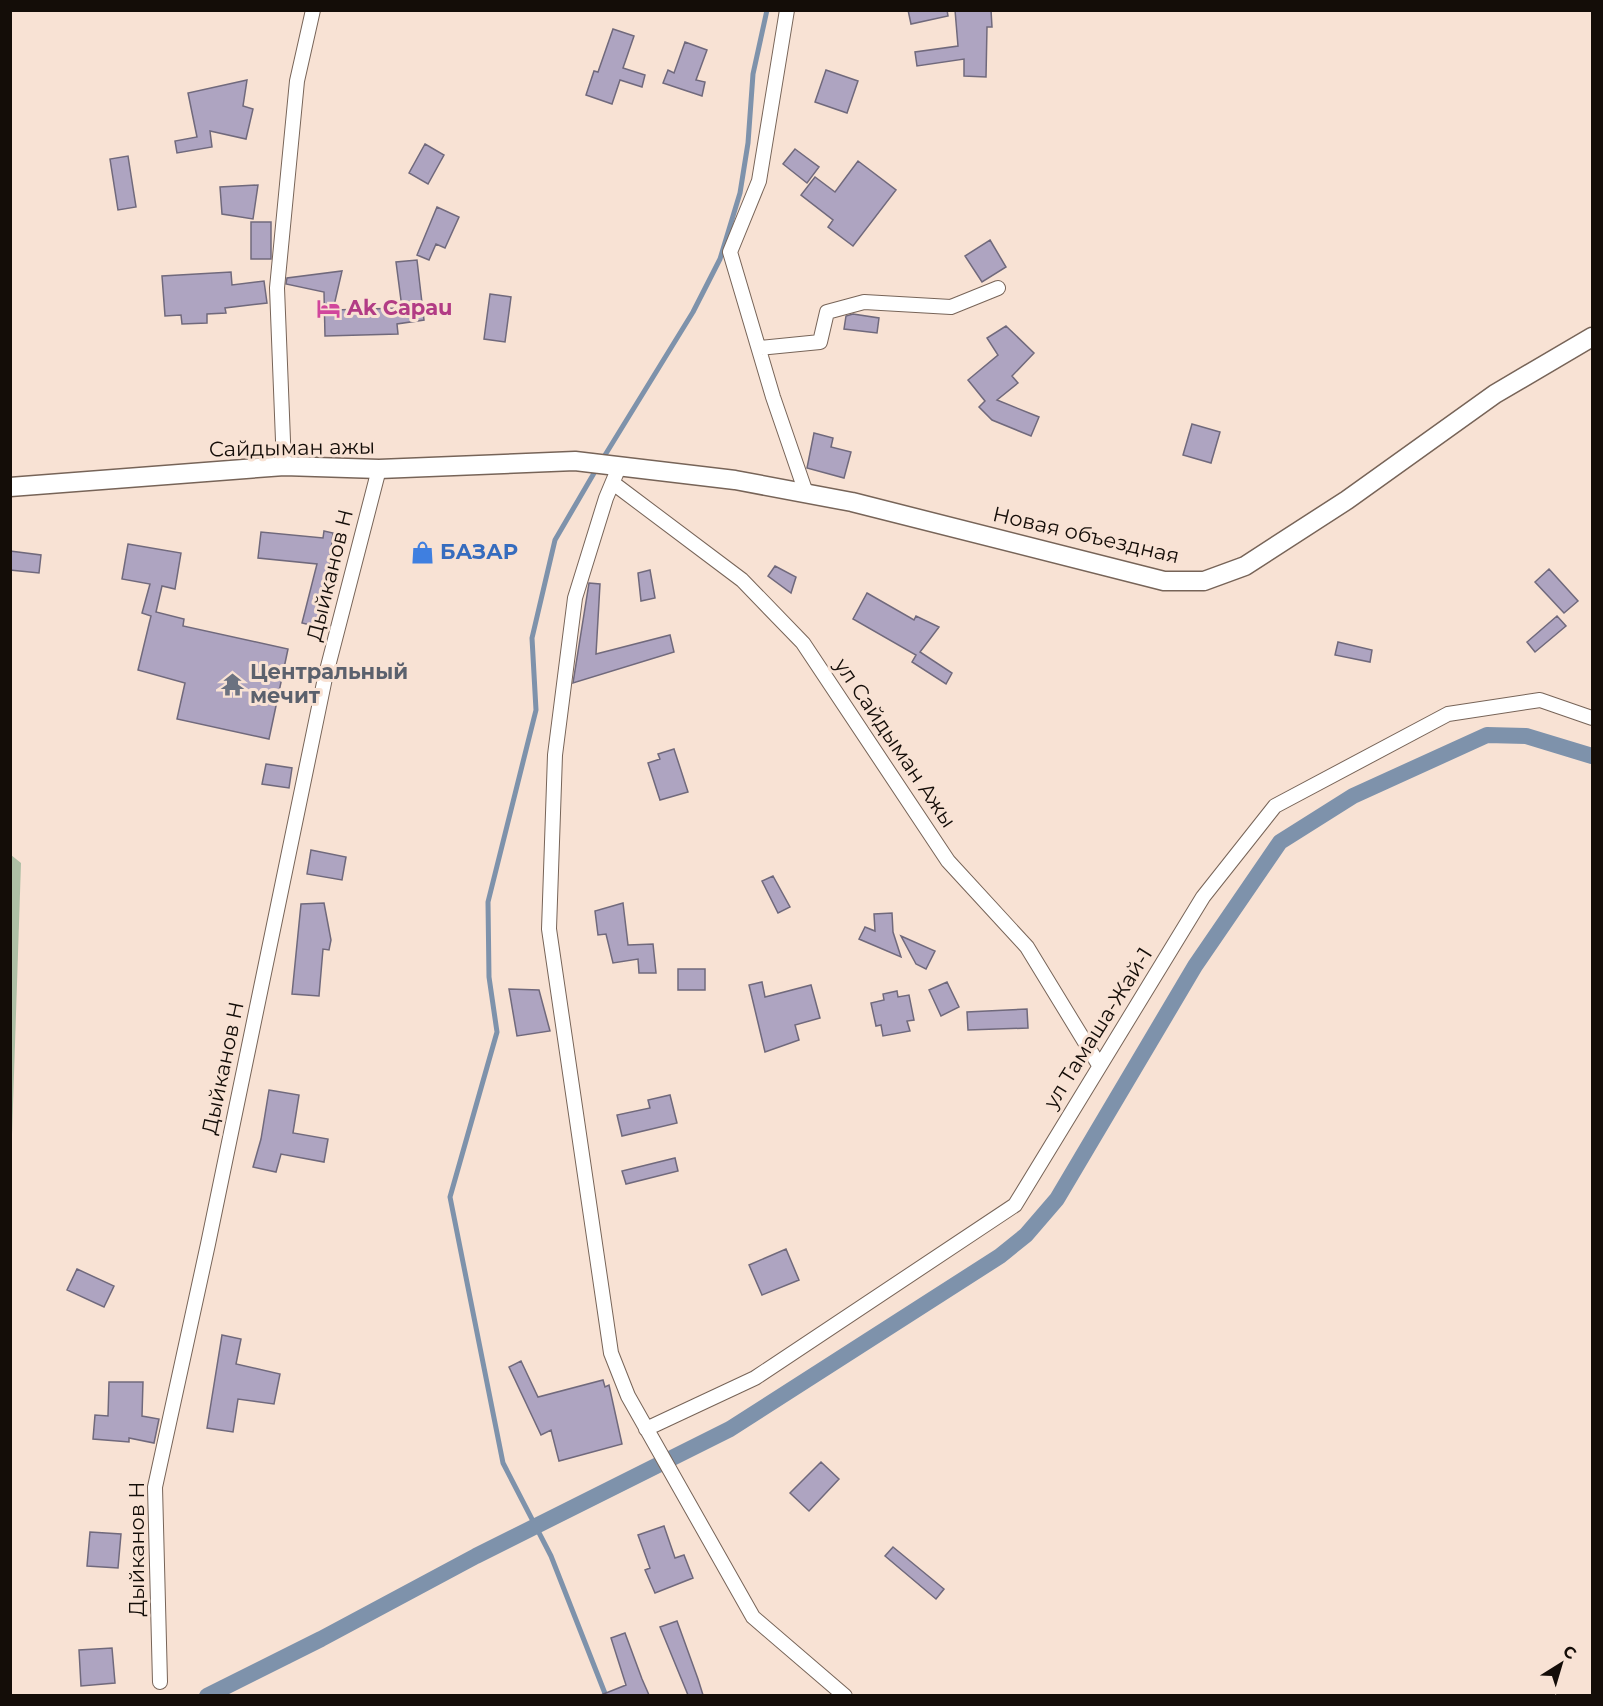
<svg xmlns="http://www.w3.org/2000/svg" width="1603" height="1706" viewBox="0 0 1603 1706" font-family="Montserrat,sans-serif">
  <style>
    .green { fill: #aebfa5 }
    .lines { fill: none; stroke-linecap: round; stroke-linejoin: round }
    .stream { stroke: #7e92ab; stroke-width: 5 }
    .canal { stroke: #7e92ab; stroke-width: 16 }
    .building { fill: #aea4c1; stroke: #70697c; stroke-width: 1.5 }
    .street-casing { stroke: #776458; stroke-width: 16 }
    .secondary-casing { stroke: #776458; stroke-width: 21 }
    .street { stroke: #fff; stroke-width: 14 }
    .secondary { stroke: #fff; stroke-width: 18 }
    .labels { text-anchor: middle; stroke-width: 6; stroke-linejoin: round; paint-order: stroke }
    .hotel-label { font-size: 21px; font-weight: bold; fill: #b23c85; stroke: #f8e2d4; text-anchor: start }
    .street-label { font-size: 21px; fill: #140d08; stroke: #f8e2d4 }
    .shop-label { font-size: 21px; font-weight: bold; fill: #366cbe; stroke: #f8e2d4; text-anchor: start }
    .worship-label { font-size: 21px; font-weight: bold; fill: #5b616d; stroke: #f8e2d4; text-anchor: start }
  </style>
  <rect width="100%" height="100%" fill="#f8e2d4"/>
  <path class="green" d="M 11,855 L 21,863 L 11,1165 L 10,1165 Z"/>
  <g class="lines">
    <path class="stream" d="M 602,460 L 693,312 L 720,259 L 740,193 L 748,143 L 753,74 L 767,10
      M 597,468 L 555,540 L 532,638 L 536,710 L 488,902 L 489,977 L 497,1032 L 450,1197 L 503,1463 L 551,1556 L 606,1696"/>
    <path class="canal" d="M 207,1696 L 321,1639 L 476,1556 L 730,1429 L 1000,1256 L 1026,1235 L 1057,1199 L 1195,966 L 1280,842 L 1353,796 L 1487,735 L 1526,736 L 1592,756"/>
  </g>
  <path class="building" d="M 908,10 L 947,10 L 948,16 L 911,24 Z
    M 955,10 L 991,10 L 992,27 L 987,27 L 986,77 L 964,76 L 964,59 L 917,66 L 915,52 L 958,46 Z
    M 613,29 L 634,36 L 623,68 L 645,75 L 642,87 L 620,80 L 612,104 L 586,95 L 594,71 L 598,72 Z
    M 685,42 L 707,50 L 696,80 L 705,82 L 702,96 L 663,83 L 668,70 L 674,73 Z
    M 826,70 L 858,81 L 847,113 L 815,102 Z
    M 247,80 L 243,106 L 253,109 L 246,139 L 210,131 L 212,147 L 177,153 L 175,141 L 197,137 L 188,93 Z
    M 425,144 L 444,155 L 428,184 L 409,173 Z
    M 795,149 L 819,167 L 807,183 L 783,164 Z
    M 128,156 L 136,207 L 118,210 L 110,159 Z
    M 858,161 L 896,190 L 853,246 L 828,227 L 833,220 L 801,195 L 815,177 L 835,192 Z
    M 258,185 L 253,219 L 222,214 L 220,187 Z
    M 437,207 L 459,217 L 445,248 L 436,244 L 429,260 L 417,255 Z
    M 251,222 L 271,222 L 271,259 L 251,259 Z
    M 990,240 L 1006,267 L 982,282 L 965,256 Z
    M 417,260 L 424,320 L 397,324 L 398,334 L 325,336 L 324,292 L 286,284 L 287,278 L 342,271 L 333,310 L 402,308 L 396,262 Z
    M 231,272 L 232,285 L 264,281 L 267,303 L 225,308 L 226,313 L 207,314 L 207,323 L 182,324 L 181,315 L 165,316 L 162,276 Z
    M 490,294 L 511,297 L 505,342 L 484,339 Z
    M 853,314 L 879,318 L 877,333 L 844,329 L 846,316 Z
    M 1006,326 L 1034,353 L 1012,376 L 1018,383 L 997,400 L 1039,417 L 1031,436 L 992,420 L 979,407 L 985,401 L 968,380 L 998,355 L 987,338 Z
    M 1192,424 L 1220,432 L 1211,463 L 1183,455 Z
    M 814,433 L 833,438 L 831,447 L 851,452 L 844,478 L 807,468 Z
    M 324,531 L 333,533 L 328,574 L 331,575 L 319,627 L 302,623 L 317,564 L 258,558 L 261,532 L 323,538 Z
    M 128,544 L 181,553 L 175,589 L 162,586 L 156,612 L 184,619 L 183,626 L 288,649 L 269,739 L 177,719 L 185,683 L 138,670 L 151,616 L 142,613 L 150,584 L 122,579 Z
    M 10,551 L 41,555 L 39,573 L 10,570 Z
    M 775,566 L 796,577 L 791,593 L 768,576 Z
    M 1549,569 L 1578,601 L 1564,613 L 1535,582 Z
    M 650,570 L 655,598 L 641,601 L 638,573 Z
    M 589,583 L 600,584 L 596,654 L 670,635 L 674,652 L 573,683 Z
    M 867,593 L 914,620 L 916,616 L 939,627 L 920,652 L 952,673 L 946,684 L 912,662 L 916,655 L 853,619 Z
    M 1557,616 L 1566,626 L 1535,652 L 1527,642 Z
    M 1338,642 L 1372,650 L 1370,662 L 1335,655 Z
    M 674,749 L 688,792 L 660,800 L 648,763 L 660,759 L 658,754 Z
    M 266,764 L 292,768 L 289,788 L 262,784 Z
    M 311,850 L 346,857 L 342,880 L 307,874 Z
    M 773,876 L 790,907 L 778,913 L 762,881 Z
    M 324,903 L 331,940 L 329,950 L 323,949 L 319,996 L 292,994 L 301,904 Z
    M 623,903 L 628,945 L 653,944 L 656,973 L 639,973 L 638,959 L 613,963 L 606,934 L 598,935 L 595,911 Z
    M 892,913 L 893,932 L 901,957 L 859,939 L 865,927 L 875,931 L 874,914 Z
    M 901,936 L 935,951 L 926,969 L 916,964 Z
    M 678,969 L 705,969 L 705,990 L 678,990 Z
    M 762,982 L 765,997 L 811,985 L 820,1018 L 795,1025 L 799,1040 L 765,1052 L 749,985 Z
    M 947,982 L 959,1007 L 941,1016 L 929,990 Z
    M 509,989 L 539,990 L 550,1031 L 517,1036 Z
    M 897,991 L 898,997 L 909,995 L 914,1020 L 907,1021 L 910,1031 L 883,1036 L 881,1025 L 876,1026 L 871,1003 L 884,1000 L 883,994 Z
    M 1027,1009 L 1028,1028 L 968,1030 L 967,1012 Z
    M 269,1090 L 299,1095 L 293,1133 L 328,1139 L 324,1162 L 281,1154 L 276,1172 L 253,1167 L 261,1139 Z
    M 670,1095 L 677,1123 L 622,1136 L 617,1115 L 650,1108 L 648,1100 Z
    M 675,1158 L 678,1171 L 626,1184 L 622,1171 Z
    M 786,1249 L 799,1280 L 762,1295 L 749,1265 Z
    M 77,1269 L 114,1286 L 104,1307 L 67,1290 Z
    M 222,1335 L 241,1339 L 236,1364 L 280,1374 L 274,1404 L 238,1399 L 233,1432 L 207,1428 Z
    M 521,1361 L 538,1397 L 603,1380 L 605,1387 L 609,1385 L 622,1444 L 559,1461 L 551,1430 L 541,1435 L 509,1367 Z
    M 109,1382 L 143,1382 L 142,1416 L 159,1419 L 154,1443 L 129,1438 L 129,1442 L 93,1439 L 95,1415 L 108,1416 Z
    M 821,1462 L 839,1479 L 809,1511 L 790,1493 Z
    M 664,1526 L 675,1558 L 684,1555 L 693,1578 L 655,1593 L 645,1570 L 650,1568 L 638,1535 Z
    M 90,1532 L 121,1534 L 118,1568 L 87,1566 Z
    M 893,1547 L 944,1589 L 936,1599 L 885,1556 Z
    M 677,1621 L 698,1679 L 703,1695 L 688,1695 L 660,1627 Z
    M 625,1633 L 642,1679 L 649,1695 L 601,1695 L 626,1685 L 611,1638 Z
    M 112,1648 L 115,1683 L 81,1686 L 79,1650 Z"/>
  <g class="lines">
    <defs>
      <path id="street" d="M 787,10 L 759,181 L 730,252 L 773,397 L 806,493
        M 759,348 L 820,342 L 827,312 L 864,302 L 951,307 L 998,288
        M 284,466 L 277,288 L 297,81 L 313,10
        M 619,467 L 606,498 L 575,598 L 555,755 L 549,929 L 611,1353 L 628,1396 L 753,1617 L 845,1696
        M 613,483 L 742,580 L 803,643 L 948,861 L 1027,947 L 1099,1065
        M 646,1429 L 755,1378 L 1015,1205 L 1203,897 L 1275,806 L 1448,714 L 1540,700 L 1592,718
        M 160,1682 L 155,1487 L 208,1244 L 325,678 L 379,469"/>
      <path id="secondary" d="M 10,487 L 284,466 L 379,469 L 575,461 L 735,480 L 852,502 L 1164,581 L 1204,581 L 1245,566 L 1347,500 L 1495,394 L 1592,337"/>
    </defs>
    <use href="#street" class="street-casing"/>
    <use href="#secondary" class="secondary-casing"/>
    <use href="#street" class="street"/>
    <use href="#secondary" class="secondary"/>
  </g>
  <defs>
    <symbol id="hotel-bare" viewBox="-9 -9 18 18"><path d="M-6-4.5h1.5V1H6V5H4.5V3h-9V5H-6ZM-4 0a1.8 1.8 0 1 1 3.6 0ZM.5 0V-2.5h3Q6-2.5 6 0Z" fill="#d1479c" stroke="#f8e2d4" stroke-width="2.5" paint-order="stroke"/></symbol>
    <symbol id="shop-bare" viewBox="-9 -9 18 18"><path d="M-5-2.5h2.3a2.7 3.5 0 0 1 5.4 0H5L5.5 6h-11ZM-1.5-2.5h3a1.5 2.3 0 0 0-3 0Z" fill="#3f7fe0" stroke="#f8e2d4" stroke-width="2.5" paint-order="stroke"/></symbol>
    <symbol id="temple-bare" viewBox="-9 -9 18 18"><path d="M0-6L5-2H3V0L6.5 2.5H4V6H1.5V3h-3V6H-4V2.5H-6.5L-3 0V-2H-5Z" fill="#6b7280" stroke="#f8e2d4" stroke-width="2.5" paint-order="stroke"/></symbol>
  </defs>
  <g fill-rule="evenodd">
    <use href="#hotel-bare" x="312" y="292" width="33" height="33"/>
    <use href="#shop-bare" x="406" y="536" width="33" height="33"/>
    <use href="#temple-bare" x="216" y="668" width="33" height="33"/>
  </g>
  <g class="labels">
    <g class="hotel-label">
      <text x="347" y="315">Ak Capau</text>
    </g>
    <g class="street-label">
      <text transform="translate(292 448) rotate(-1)" y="7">Сайдыман ажы</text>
      <text transform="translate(1086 535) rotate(13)" y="7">Новая объездная</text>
      <text transform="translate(330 575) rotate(-76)" y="7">Дыйканов Н</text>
      <text transform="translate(895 743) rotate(56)" y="7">ул Сайдыман Ажы</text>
      <text transform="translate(1098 1028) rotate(-58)" y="7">ул Тамаша-Жай-1</text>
      <text transform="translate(223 1068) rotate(-78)" y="7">Дыйканов Н</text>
      <text transform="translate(137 1549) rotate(-90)" y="7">Дыйканов Н</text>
    </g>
    <g class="shop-label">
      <text x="440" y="559">БАЗАР</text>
    </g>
    <g class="worship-label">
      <text x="250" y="679">Центральный<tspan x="250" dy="24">мечит</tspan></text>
    </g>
  </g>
  <rect width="1603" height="1706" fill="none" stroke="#140d08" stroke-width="24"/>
  <g transform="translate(1561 1664) rotate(37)" stroke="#f8e2d4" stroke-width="4.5" paint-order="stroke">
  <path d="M0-4.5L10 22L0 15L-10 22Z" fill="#140d08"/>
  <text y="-9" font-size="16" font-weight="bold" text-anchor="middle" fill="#140d08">С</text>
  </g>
</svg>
